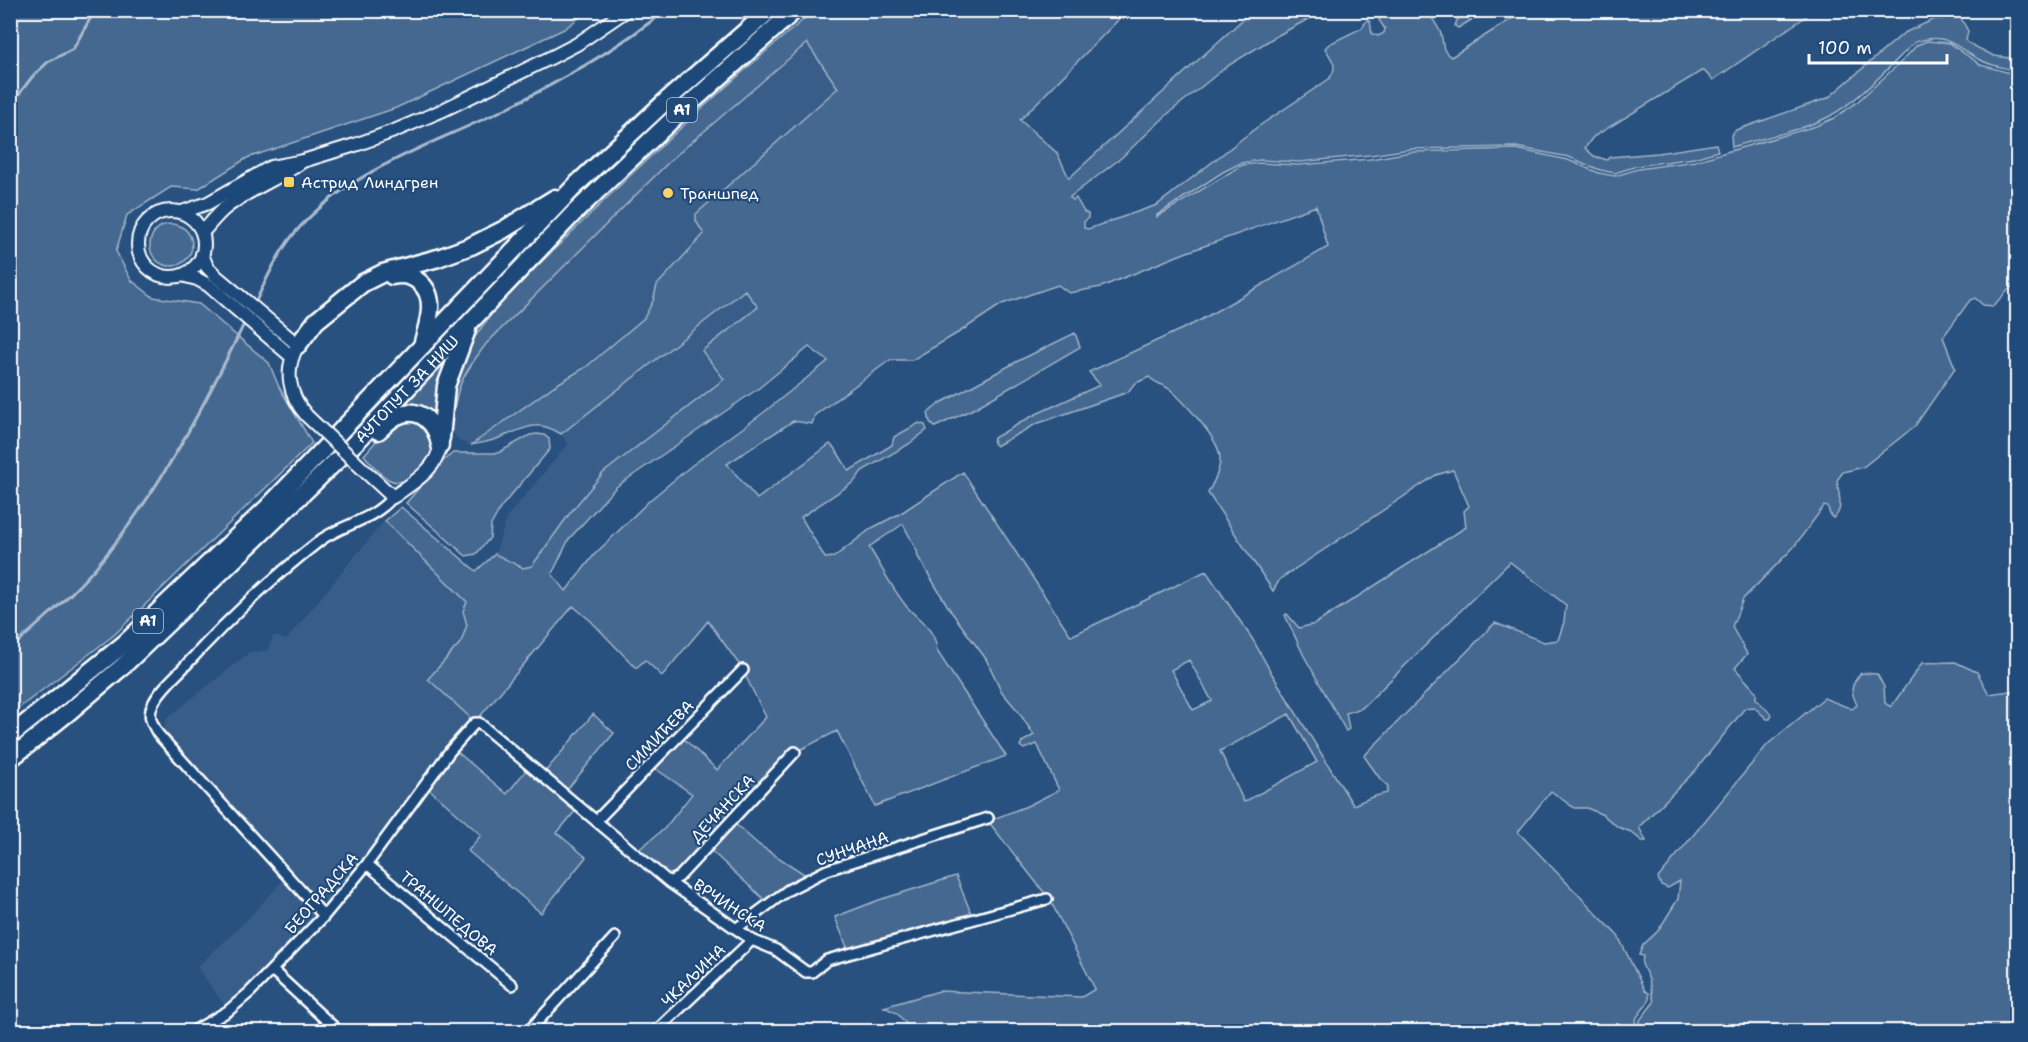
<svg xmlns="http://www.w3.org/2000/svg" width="2028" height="1042" viewBox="0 0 2028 1042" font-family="'Shantell Sans',sans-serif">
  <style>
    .built { fill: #375d88 }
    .green { fill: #446890; stroke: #a2b4c8; stroke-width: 1.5; fill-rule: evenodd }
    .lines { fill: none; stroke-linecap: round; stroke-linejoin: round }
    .stream { stroke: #aabbcd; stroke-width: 3 }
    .street-casing { stroke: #fff; stroke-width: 14 }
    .secondary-casing { stroke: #fff; stroke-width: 16 }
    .highway-casing { stroke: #fff; stroke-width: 21 }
    .street { stroke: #1f4a7a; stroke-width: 9 }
    .secondary { stroke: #1f4a7a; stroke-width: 12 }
    .highway { stroke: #1f4a7a; stroke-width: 16 }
    .secondary-bridge-casing { stroke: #fff; stroke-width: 16; stroke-linecap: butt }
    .secondary-bridge { stroke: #1f4a7a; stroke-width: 12 }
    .poi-dot { fill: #ffd166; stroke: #1f4a7a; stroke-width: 2 }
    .labels { text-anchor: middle; stroke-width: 4.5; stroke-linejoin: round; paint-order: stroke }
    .shield { fill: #1f4a7a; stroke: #bcc9d7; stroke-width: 1.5 }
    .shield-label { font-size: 15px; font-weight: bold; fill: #fff }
    .poi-label { font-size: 16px; fill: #fff; stroke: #1f4a7a; text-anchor: start }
    .street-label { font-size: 16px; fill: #fff; stroke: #1f4a7a }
  </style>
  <rect width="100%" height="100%" fill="#28517f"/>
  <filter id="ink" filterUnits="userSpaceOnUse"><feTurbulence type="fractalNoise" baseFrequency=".0167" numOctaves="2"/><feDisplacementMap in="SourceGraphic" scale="12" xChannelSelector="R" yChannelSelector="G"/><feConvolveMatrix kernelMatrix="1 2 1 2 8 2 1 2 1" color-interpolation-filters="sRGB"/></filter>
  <g filter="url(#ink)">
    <path class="built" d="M 807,43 L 838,88 L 696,214 L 696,221 L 704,234 L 657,285 L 653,301 L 644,318 L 586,367 L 554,386 L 471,445 L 459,441 L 452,432 L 455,398 L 464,373 L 486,344 L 673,158 Z
      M 745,290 L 758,307 L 724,378 L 603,473 L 570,513 L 532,566 L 524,568 L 495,554 L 507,517 L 568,444 L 561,434 Z
      M 384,521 L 467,602 L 463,611 L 467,625 L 461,642 L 428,679 L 472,719 L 411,794 L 333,899 L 327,902 L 321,901 L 165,734 L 165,725 L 166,719 L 250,652 L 267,651 L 274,635 L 286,640 Z
      M 285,878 L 316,913 L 317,918 L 240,996 L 225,1006 L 197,967 L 246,921 Z"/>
    <path class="green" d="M 11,10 L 588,11 L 564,29 L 396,108 L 247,158 L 198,189 L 171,187 L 127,215 L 116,251 L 131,280 L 153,297 L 199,304 L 269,363 L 279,387 L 312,443 L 114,635 L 11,714 Z
      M 814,11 L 1127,11 L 1020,120 L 1057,153 L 1069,178 L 1252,11 L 1323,11 L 1273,38 L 1226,67 L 1170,112 L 1121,158 L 1070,197 L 1073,200 L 1076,198 L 1084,212 L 1088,214 L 1088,218 L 1084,222 L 1084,228 L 1088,229 L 1157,205 L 1256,128 L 1329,79 C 1339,66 1332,60 1325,48 L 1329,44 L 1362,28 L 1367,20 L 1370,21 L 1372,34 L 1378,36 L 1384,33 L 1385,29 L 1379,20 L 1382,15 L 1377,11 L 1428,11 C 1432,19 1438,26 1441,34 C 1444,44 1441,51 1451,57 L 1524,11 L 1814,11 L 1713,80 L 1703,70 L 1593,137 L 1585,148 L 1594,156 L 1607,160 L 1610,157 L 1658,153 L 1716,144 L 1718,151 L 1694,158 L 1637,166 L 1615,173 L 1600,170 L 1569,157 L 1516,147 L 1411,149 L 1370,155 L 1300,162 L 1260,160 L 1241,163 L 1223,172 L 1157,215 L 1157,217 L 1242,165 L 1260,163 L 1299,165 L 1370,159 L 1411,152 L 1516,149 L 1568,160 L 1599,173 L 1615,176 L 1638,169 L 1695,161 L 1816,126 L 1834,118 L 1857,102 L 1902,61 L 1917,45 L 1927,41 L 1949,43 L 1981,65 L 2017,75 L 2017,281 L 1993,306 L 1983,305 L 1975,298 L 1970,300 L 1943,337 L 1955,368 L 1915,426 L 1863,467 L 1843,472 L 1837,480 C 1838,492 1845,511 1833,518 L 1830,515 L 1828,507 L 1824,506 L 1793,548 L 1743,599 L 1732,627 L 1747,654 L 1735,668 L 1756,692 L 1756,699 L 1772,715 L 1770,719 L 1767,719 L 1754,707 L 1745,708 L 1695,771 L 1639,827 L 1646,841 L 1642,841 L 1631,832 L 1618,827 L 1603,815 L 1587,808 L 1574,808 L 1551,791 L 1518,832 L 1618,936 L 1645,991 L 1649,993 L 1649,1001 L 1637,1017 L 1633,1031 L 912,1031 L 897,1013 L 884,1007 L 939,991 L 1082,997 L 1095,989 L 1050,900 L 988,821 L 1027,806 L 1059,790 L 1037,744 L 1024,749 L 1020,746 L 1022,742 L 1034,735 L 1018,711 L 1002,692 L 986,659 L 950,610 L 918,557 L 917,551 L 903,524 L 869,547 C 881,566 892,589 907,607 C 920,621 936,630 937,651 L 1006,756 L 875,806 L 837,731 L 800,750 L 797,748 L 677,875 L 669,879 L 637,851 L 664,829 L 692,794 L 653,767 L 683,738 L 717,770 L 766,717 L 741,667 L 708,621 L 662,676 L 645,660 L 636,668 L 591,621 L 573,606 L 477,720 L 472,719 L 428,679 L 461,642 L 467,625 L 463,611 L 467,602 L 385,521 L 401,507 L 476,571 L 495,554 L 523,568 L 532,566 L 570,513 L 603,473 L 724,379 L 702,351 L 758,307 L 745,290 L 561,434 C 535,418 524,429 499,438 C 490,442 480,443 471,445 L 554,386 L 586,367 L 644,318 L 653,301 L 657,285 L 704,234 L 696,221 L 696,214 L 838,88 L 807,43 L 673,158 L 486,344 C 462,376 456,386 452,425 L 448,425 C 449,401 453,375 464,354 C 491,307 534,270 572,232 C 650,155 730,80 814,11 ZM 1316,206 L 1328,247 L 1197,322 L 1089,372 L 1100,385 L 1032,416 L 994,438 L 993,443 L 996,446 L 1036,424 L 1128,392 L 1134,384 L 1149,377 C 1156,384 1166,385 1173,392 C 1186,404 1215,436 1219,452 C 1223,466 1214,481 1208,493 L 1273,591 L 1280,579 L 1436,475 L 1453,470 L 1469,506 L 1464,511 L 1466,527 L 1315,624 L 1299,628 L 1287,614 L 1285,615 L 1303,654 L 1346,731 L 1349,729 L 1346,713 L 1362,708 L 1510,562 L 1566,605 L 1564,622 L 1558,640 L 1544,642 L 1495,623 L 1364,756 L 1381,780 L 1388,786 L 1387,793 L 1372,797 L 1353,805 L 1272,674 L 1253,640 L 1206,571 L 1071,636 L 963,472 L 901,513 L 872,528 L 834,557 L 825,558 L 801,517 L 854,482 L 862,471 L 909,444 L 927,430 L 925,425 L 919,423 L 894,437 L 892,445 L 849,471 L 836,450 L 830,444 L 757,499 L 727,464 L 793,421 L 812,424 L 815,415 L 890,360 L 912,360 L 961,331 L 1002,304 L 1058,285 L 1069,293 L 1101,287 L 1182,254 ZM 809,347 L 828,361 L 763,413 L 691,466 L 650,500 L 594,555 L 566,591 L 552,574 L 569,539 L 616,487 L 759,388 ZM 1189,660 L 1212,701 L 1193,710 L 1171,670 ZM 1289,714 L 1317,762 L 1244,802 L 1220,751 Z
      M 1471,11 L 1486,11 L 1458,28 L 1455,26 L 1457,20 Z
      M 1939,11 L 1957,11 L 1968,31 L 1966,40 L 1968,43 L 1994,56 L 2017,59 L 2017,71 C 2006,68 1991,66 1980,60 C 1955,47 1948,31 1915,42 C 1890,66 1861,99 1830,116 C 1805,130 1761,138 1732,147 L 1731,135 L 1736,130 L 1828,98 L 1904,33 L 1935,19 L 1943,19 Z
      M150 245a21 21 0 1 1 42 0a21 21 0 1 1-42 0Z
      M 1075,333 L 1080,347 L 975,408 L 935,427 L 930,422 L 928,413 L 939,404 L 1018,361 Z
      M 446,357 L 448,358 L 439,427 L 399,407 Z
      M 411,420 L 425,425 L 434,447 C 429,461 407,491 388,479 C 379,474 371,463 364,455 C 378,440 389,422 411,420 Z
      M 537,434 L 544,435 L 549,439 L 550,449 L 501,507 L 491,525 L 490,538 L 476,554 L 466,556 L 406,503 L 443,461 L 453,453 L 498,453 L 530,435 Z
      M 1955,662 L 1977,672 L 1989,694 L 2017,690 L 2017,1031 L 1637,1031 L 1640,1020 L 1654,1002 L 1649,980 L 1642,964 L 1643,956 L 1639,955 L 1643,945 L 1658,931 L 1678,899 L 1680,881 L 1668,888 L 1661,885 L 1658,878 L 1768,744 L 1824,698 L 1852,709 L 1857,705 C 1850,690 1850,686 1861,673 L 1877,674 L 1884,687 L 1885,703 L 1891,707 L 1922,663 Z
      M 593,714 L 614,733 L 565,792 L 545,772 Z
      M 455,750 L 507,794 L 526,770 L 576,810 L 557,833 L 586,857 L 541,913 L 468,851 L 481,835 L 428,788 Z
      M 733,822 L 759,845 L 809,877 L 767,902 L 708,848 Z
      M 956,876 L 973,918 L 849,952 L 835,917 L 879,900 Z"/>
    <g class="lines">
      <path class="stream" d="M 10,121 L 18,110 L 16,98 L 32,77 L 48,62 L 73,49 L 95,10
        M 255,303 C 266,280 277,255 293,235 C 347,170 430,146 503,110 C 561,81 616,50 666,10
        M 10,649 C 40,623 70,597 96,567 C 158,494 203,408 245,322"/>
      <defs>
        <path id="street" d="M 596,821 L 743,670
          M 367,864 L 512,985
          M 669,882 L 679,877 L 795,752
          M 324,916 L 158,734 C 152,724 147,715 153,704 C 160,689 175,677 186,665 C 227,620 273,577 322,539 C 348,522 370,522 393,497
          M 737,928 L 788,890 L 827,870 L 988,818
          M 272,970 L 339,1032
          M 192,1032 L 228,1011 L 250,992 L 324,916 L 367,864 L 450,751 L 475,723 L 479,723 L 669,882 L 752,940 L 776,950 L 806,972 L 812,972 L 827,960 L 1047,899
          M 528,1032 L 615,937
          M 655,1032 L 752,940"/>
        <path id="secondary" d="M138 244a33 33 0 1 1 66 0a33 33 0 1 1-66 0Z
          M 182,212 L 208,203 L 271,167 L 303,161 L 355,145 L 394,131 L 441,111 L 554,56 L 577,44 L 627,10
          M 202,233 C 209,225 216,216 224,209 C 247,190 276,180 300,163
          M 202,254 L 207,267 L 216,276 L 298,345 C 284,369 288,395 307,416
          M 182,275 L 197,279 L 208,285 L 292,357
          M 367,473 L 393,497 C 411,484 438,469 440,445"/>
        <g id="highway">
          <path d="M 392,276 C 413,271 431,286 430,308 C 430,320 425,333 422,346"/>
          <path d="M 298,345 L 316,321 L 363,283 L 383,273 L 438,258 L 471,246 L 503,230 L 555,198"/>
          <path d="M 378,431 C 384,426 390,419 397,416 C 420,405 437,424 440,445"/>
          <path d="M 441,438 L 446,386 L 467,330"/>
          <path d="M 10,736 L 124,644 L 209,563 L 267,508 L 578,183 L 667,100 L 770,10"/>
          <path id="s1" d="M 10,759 L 70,711 L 123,666 L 213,580 L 358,440 L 573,214 L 675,117 L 795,10"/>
        </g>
      </defs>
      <use href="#street" class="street-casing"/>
      <use href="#secondary" class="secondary-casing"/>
      <use href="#highway" class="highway-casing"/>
      <use href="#street" class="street"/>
      <use href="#secondary" class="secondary"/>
      <use href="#highway" class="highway"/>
      <defs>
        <path id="secondary-bridge" d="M 307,416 L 367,473"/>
      </defs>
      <use href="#secondary-bridge" class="secondary-bridge-casing"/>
      <use href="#secondary-bridge" class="secondary-bridge"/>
    </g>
  </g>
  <g class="poi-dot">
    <rect x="283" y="176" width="12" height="12" rx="3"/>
    <circle cx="668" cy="193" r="6"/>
  </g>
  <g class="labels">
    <g class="shield">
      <rect x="667" y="98" width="30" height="24" rx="4.5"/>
      <rect x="133" y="609" width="30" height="24" rx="4.5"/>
    </g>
    <g class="shield-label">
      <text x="682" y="115">A1</text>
      <text x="148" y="626">A1</text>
    </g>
    <g class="poi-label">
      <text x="301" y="188">Астрид Линдгрен</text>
      <text x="680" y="199">Траншпед</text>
    </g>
    <g class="street-label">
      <text dy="6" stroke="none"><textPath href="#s1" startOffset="543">АУТОПУТ ЗА НИШ</textPath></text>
      <text transform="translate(659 735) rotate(-46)" y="6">СИМИЋЕВА</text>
      <text transform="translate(722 808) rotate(-47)" y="6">ДЕЧАНСКА</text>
      <text transform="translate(852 848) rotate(-19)" y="6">СУНЧАНА</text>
      <text transform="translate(321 893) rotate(-49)" y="6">БЕОГРАДСКА</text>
      <text transform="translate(730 905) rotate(33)" y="6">ВРЧИНСКА</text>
      <text transform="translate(449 913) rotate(40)" y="6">ТРАНШПЕДОВА</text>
      <text transform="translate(693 975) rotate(-44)" y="6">ЧКАЉИНА</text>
    </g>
  </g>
  <rect width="2028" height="1042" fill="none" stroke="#1f4a7a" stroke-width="36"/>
  <rect x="18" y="18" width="1992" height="1006" fill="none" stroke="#fff" stroke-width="2" filter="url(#ink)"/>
  <path d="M1809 54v9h138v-9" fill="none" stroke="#ffffff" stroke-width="3"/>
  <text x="1818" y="54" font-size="18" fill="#ffffff" stroke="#1f4a7a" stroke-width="4.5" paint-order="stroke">100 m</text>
</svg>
